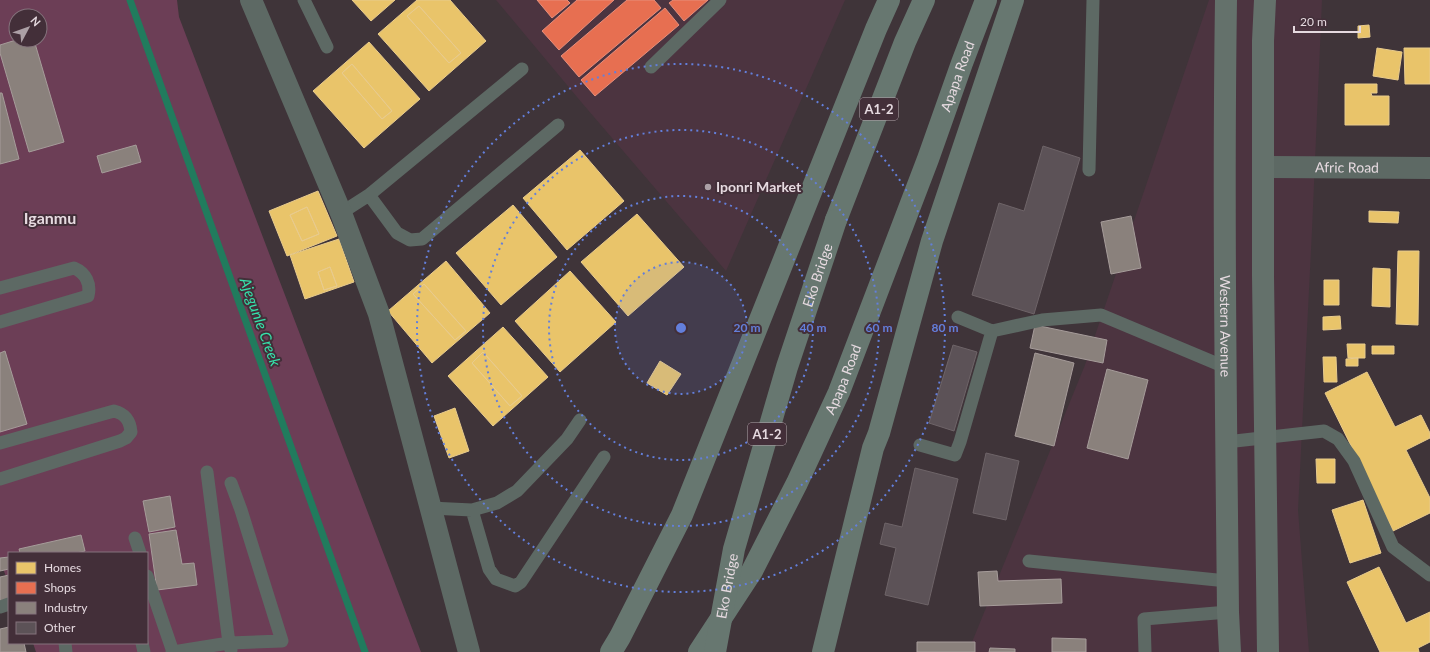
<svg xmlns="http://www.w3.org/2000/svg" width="1430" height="652" viewBox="0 0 1430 652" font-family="Lato,sans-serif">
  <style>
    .built { fill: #4c3440 }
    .green { fill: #6c3e56; fill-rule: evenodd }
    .homes { fill: #e9c46a; stroke: #e8cb8d; fill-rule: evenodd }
    .shops { fill: #e76f51; stroke: #e78f7c }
    .industry { fill: #8a817c; stroke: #a69c9a }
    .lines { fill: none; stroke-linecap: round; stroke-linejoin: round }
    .stream { stroke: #217b5d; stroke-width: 7 }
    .building { fill: #5c5257; stroke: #6e6468 }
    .lane { stroke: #5d6964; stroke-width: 13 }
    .street { stroke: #5d6964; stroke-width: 22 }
    .primary { stroke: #64716b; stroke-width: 22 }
    .highway { stroke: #677770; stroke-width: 22 }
    .highway-bridge { stroke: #677770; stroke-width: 22 }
    .ring { fill: none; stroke: #637fdb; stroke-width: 2; stroke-dasharray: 2 4 }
    .poi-dot { fill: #aca0a6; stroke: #432f39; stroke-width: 1.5 }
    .labels { text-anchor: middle; stroke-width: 4; stroke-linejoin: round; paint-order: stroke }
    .shield { fill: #432f39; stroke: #b5a7ae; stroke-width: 1 }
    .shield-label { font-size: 13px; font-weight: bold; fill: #e6dae0 }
    .street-label { font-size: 14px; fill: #e6dae0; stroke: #432f39 }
    .poi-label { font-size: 14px; font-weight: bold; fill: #e6dae0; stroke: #432f39; text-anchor: start }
    .water-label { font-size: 15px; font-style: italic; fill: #35e3ab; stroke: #432f39 }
    .quarter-label { font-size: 16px; font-weight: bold; fill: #e6dae0; stroke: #432f39 }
    .centre { fill: #637fdb; stroke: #432f39; stroke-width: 2 }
    .ring-label { font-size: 12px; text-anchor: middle; font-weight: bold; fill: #637fdb; stroke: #432f39; stroke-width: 4; stroke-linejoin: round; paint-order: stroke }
  </style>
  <rect width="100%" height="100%" fill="#3f3439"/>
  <path class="built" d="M 496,0 L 845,0 L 726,271 L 582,103 Z
    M 1209,0 L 1322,0 L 1312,230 L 1298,510 L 1309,652 L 968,652 L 1085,365 Z"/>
  <path class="green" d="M 0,0 L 177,0 L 179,17 L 421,652 L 36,652 L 33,643 L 147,643 L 147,553 L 9,553 L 9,584 L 0,561 ZM 16,16 L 40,16 L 40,40 L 16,40 Z"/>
  <path class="homes" d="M 352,0 L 395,0 L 371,21 Z
    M 417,0 L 450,0 L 486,41 L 429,91 L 378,34 ZM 419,6 L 461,53 L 449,63 L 407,16 Z
    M 419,6 L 461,53 L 449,63 L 407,16 Z
    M 1369,25 L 1370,37 L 1358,38 L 1358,26 Z
    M 369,42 L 420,99 L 364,148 L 313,91 ZM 352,64 L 392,111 L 382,119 L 342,73 Z
    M 1377,48 L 1402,52 L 1398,80 L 1373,76 Z
    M 1404,48 L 1430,48 L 1430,84 L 1405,84 Z
    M 352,64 L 392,111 L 382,119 L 342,73 Z
    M 1345,84 L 1377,84 L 1377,93 L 1371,93 L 1372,96 L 1389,96 L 1389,125 L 1345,125 Z
    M 580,150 L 624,201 L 567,250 L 523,198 Z
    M 318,191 L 337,236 L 287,256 L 269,211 ZM 307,207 L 319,234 L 302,241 L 290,215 Z
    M 513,205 L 557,257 L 501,305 L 456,253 Z
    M 307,207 L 319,234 L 302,241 L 290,215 Z
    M 1369,211 L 1399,212 L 1398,223 L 1369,222 Z
    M 637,214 L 684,267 L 628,316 L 581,262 Z
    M 339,239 L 354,282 L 305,299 L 290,255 ZM 330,267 L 337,286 L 324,290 L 318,272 Z
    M 1398,251 L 1419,251 L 1418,325 L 1396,324 Z
    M 446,261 L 490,313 L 432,363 L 388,311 ZM 424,284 L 466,331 L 455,340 L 413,294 Z
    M 330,267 L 337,286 L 324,290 L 318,272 Z
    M 1373,268 L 1390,269 L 1390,307 L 1372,306 Z
    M 570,271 L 616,322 L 560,372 L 515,321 Z
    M 1324,280 L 1339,280 L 1339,305 L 1324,305 Z
    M 424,284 L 466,331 L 455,340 L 413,294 Z
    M 1340,316 L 1341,329 L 1323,330 L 1323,317 Z
    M 503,327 L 548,377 L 493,426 L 448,376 ZM 483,352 L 522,396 L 510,406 L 472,363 Z
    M 1347,344 L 1365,344 L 1365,358 L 1348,358 Z
    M 1372,346 L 1394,346 L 1394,354 L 1372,354 Z
    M 483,352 L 522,396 L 510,406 L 472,363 Z
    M 1323,357 L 1336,357 L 1337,382 L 1324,382 Z
    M 1358,358 L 1358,366 L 1346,366 L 1346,359 Z
    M 660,361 L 681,374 L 667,395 L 647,383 Z
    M 1367,372 L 1395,427 L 1421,415 L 1430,433 L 1430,438 L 1406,450 L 1430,498 L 1430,513 L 1393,531 L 1325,393 Z
    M 455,408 L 469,451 L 449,458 L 434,416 Z
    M 1316,459 L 1335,459 L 1335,483 L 1317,483 Z
    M 1363,500 L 1381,553 L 1350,563 L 1332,510 Z
    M 1379,567 L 1406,623 L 1430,612 L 1430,642 L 1418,648 L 1419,652 L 1380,652 L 1347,582 Z"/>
  <path class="shops" d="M 537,0 L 567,0 L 570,3 L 552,18 Z
    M 577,0 L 614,0 L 559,50 L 542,31 Z
    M 627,0 L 654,0 L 661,8 L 579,77 L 561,56 Z
    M 673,0 L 708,0 L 684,21 L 669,3 Z
    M 665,8 L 679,25 L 595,96 L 581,80 Z"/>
  <path class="industry" d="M 16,40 L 34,40 L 64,142 L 29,152 L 0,53 L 0,45 Z
    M 0,93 L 2,93 L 19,159 L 0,164 Z
    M 136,145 L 141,162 L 102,173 L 97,156 Z
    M 1131,216 L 1141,268 L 1111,274 L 1101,222 Z
    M 1035,325 L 1107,340 L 1103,363 L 1030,348 Z
    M 5,351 L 27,424 L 0,432 L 0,353 Z
    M 1035,353 L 1074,363 L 1054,446 L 1015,436 Z
    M 1107,369 L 1148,380 L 1128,459 L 1087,448 Z
    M 170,496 L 175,527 L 149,532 L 143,501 Z
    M 176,530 L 182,564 L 194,563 L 197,585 L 157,590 L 149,534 Z
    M 81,535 L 85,551 L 76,553 L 20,553 L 19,549 Z
    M 9,557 L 9,569 L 0,571 L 0,558 Z
    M 997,571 L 998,581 L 1061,579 L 1062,603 L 980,606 L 978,572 Z
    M 9,575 L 9,599 L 0,601 L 0,577 Z
    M 9,627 L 9,643 L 24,643 L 26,652 L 0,652 L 0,629 Z
    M 1052,638 L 1086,639 L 1086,652 L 1052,652 Z
    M 917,642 L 975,642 L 975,652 L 917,652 Z
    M 990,648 L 1015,649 L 1015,652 L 989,652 Z"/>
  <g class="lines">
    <path class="stream" d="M 130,0 L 365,652"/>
  </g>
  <path class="building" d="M 1043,146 L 1080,158 L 1034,314 L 972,295 L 999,203 L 1024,211 Z
    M 953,345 L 977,352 L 954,431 L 929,423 Z
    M 986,453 L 1019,461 L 1006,520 L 973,513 Z
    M 915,468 L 958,479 L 928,605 L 885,595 L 896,548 L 880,544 L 885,523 L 902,527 Z"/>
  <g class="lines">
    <path class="lane" d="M 304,0 L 327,47
      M 651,67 L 720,0
      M 1089,170 L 1093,0
      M 369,195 L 397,233 L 410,240 L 422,239 L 558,125
      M 341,213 L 369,195 L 522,69
      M 0,288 L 74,268 C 86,273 91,284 88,296 L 0,322
      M 958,317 L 992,331
      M 1226,442 L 1324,431 L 1338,439 L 1354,461 L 1393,547 L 1430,575
      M 0,443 L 114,411 C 126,414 130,421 131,432 L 126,438 L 120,441 L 0,479
      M 920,445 L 955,455 L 960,442 L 992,331 L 1042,320 L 1101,315 L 1225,367
      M 207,472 L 229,643 L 282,641 L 241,510 L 231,483
      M 430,508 L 472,510 L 497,503 L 517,491 L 567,439 L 580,420
      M 472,510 L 489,569 L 496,579 L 515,586 L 521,582 L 604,457
      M 135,538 L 140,553
      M 1029,561 L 1227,581
      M 147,576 L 173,652 L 172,652
      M 0,607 L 9,604
      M 65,643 L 66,652
      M 142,643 L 144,652
      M 173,652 L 229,643 L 231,650
      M 1145,652 L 1144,619 L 1228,612"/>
    <g class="street">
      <path d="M 251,0 L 341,213 L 379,314 L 469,652"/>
      <path id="s1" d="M 1264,167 L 1430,168"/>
    </g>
    <g class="primary">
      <path id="s2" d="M 1226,0 C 1223,204 1226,408 1228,612 L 1230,652"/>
      <path d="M 1265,0 L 1263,41 L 1263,276 L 1268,652"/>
    </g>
    <g class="highway">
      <path d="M 836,220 L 905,42 L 924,0"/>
      <path d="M 611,652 L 620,637 L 682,515 L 876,29 L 889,0"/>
      <path id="s3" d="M 699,652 L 752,571 L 797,483 L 839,392 L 928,159 L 962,63 L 986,0"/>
      <path d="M 823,652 L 873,448 L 879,433 L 932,241 L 1013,0"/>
    </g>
    <path class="highway-bridge" id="s4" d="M 715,652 L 734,549 L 787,367 L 836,220"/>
  </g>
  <circle cx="681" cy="328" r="66" fill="#637fdb" fill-opacity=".12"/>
  <g class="ring">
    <circle cx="681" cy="328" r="66"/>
    <circle cx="681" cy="328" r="132"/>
    <circle cx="681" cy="328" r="198"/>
    <circle cx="681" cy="328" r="264"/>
  </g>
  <circle class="poi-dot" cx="708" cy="187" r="4"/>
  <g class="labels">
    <g class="shield">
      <rect x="860" y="98" width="38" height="22" rx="3"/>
      <rect x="748" y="423" width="38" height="22" rx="3"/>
    </g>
    <g class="shield-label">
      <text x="879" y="114">A1-2</text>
      <text x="767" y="439">A1-2</text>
    </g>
    <g class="street-label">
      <text dy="5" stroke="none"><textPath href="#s3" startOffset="633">Apapa Road</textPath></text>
      <text dy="5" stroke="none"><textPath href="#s1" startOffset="83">Afric Road</textPath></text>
      <text dy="5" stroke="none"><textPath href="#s4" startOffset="391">Eko Bridge</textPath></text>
      <text dy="5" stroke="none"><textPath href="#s2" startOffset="326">Western Avenue</textPath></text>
      <text dy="5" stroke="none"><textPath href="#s3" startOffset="309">Apapa Road</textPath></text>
      <text dy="5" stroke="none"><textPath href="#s4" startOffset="67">Eko Bridge</textPath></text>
    </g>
    <g class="poi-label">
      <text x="716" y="192">Iponri Market</text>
    </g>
    <g class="water-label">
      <text transform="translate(260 322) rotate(70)" y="5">Ajegunle Creek</text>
    </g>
    <g class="quarter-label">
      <text x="50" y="224">Iganmu</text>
    </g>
  </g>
  <circle cx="681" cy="328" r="6" class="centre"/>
  <g class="ring-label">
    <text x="747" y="332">20 m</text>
    <text x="813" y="332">40 m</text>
    <text x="879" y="332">60 m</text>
    <text x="945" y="332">80 m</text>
  </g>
  <rect x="8" y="552" width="140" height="92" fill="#432f39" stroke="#84737c"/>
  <rect x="16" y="562" width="20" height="12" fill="#e9c46a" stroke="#84737c"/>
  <text x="44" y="572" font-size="12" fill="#e6dae0">Homes</text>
  <rect x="16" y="582" width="20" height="12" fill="#e76f51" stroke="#84737c"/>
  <text x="44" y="592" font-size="12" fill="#e6dae0">Shops</text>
  <rect x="16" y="602" width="20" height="12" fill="#8a817c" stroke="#84737c"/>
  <text x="44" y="612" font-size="12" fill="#e6dae0">Industry</text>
  <rect x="16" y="622" width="20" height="12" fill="#5c5257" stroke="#84737c"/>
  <text x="44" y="632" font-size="12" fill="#e6dae0">Other</text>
  <g transform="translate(28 28) rotate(49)"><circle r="19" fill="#432f39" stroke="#84737c"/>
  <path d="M0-3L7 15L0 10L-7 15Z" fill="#aca0a6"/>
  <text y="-6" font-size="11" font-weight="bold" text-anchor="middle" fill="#e6dae0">N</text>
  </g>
  <path d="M1294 26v6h66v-6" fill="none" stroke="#e6dae0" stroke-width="2"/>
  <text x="1300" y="26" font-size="12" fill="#e6dae0" stroke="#432f39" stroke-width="3" paint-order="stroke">20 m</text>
</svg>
